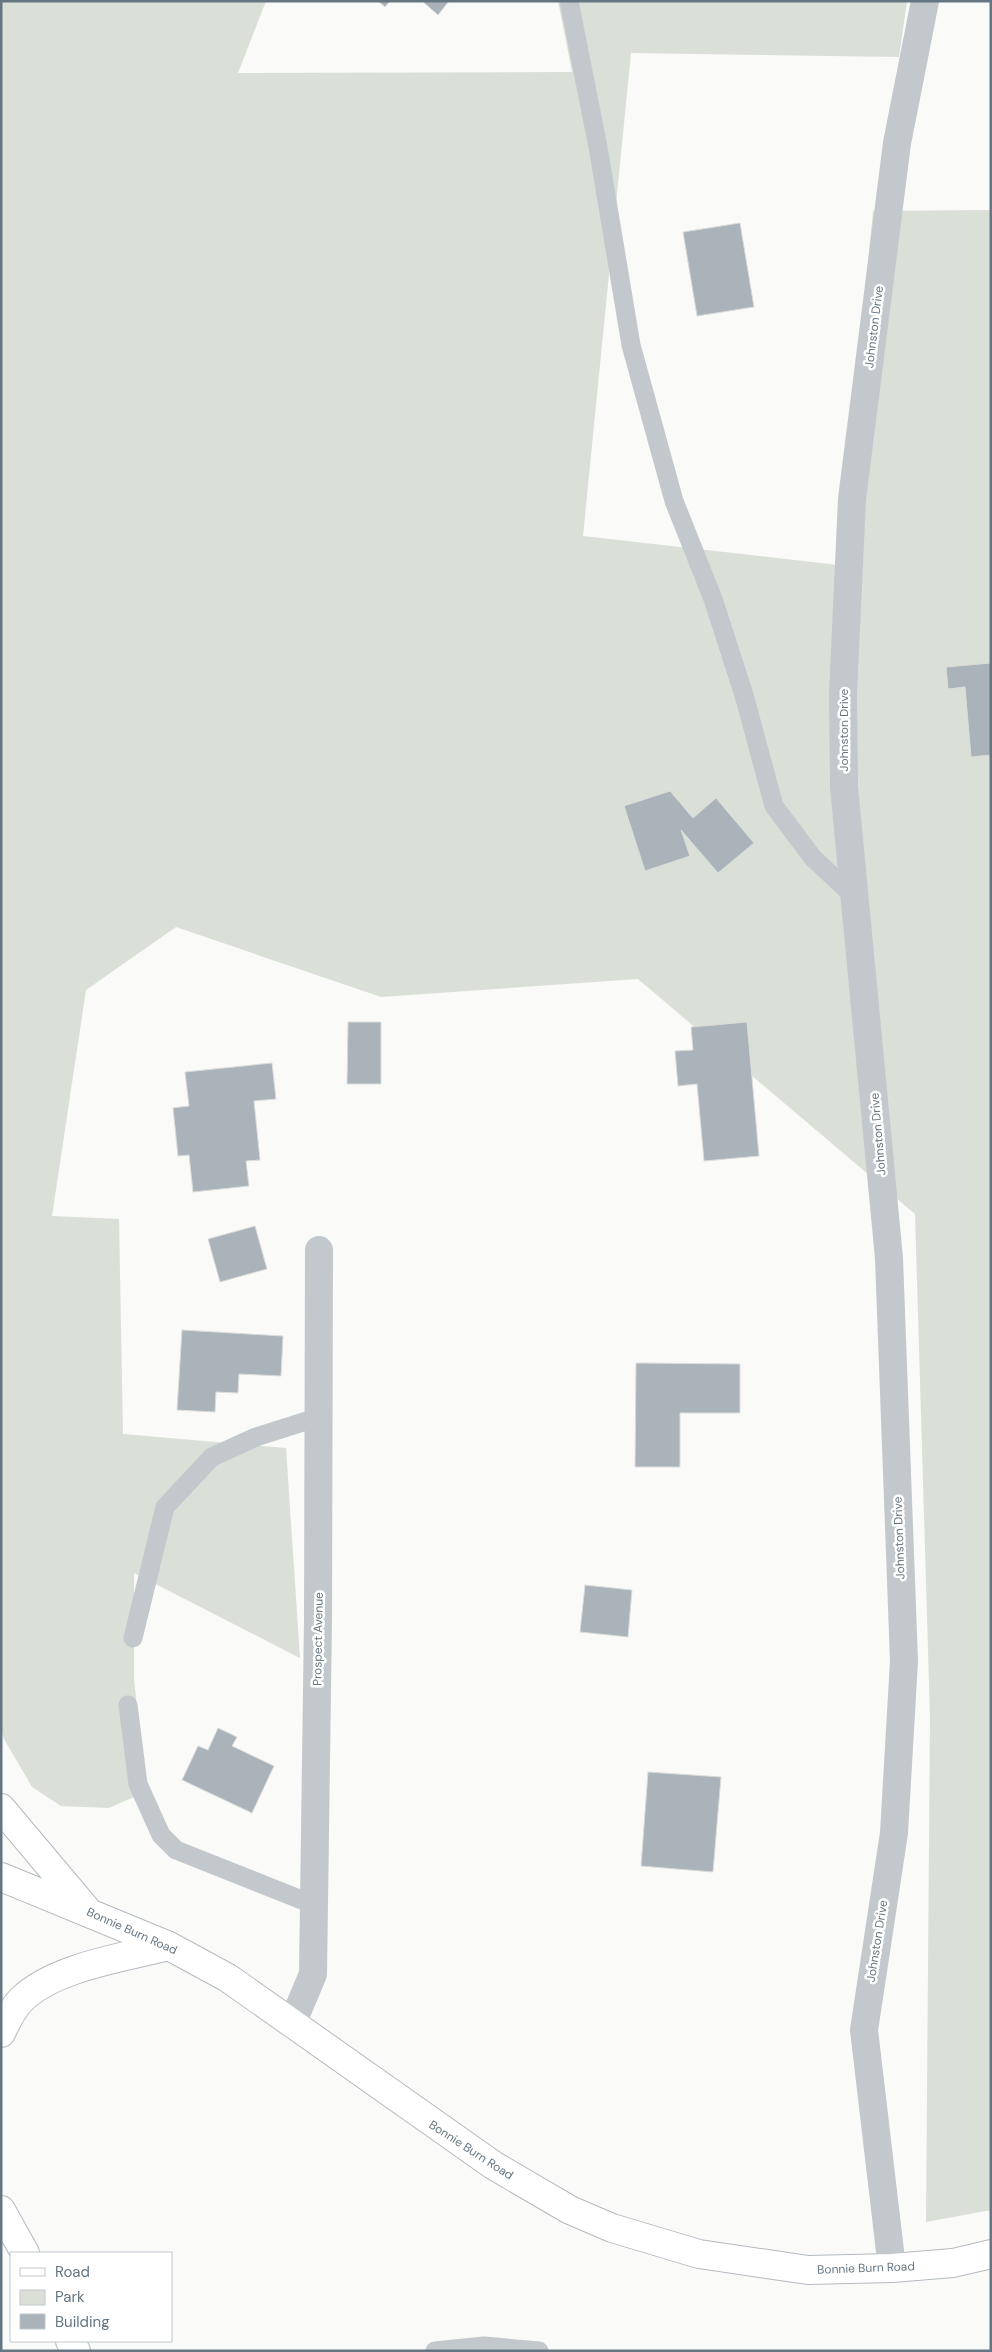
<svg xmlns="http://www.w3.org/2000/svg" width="992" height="2352" viewBox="0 0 992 2352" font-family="'DM Sans',sans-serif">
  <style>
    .green { fill: #dadfd7 }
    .building { fill: #aab3b9; stroke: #dcdcda }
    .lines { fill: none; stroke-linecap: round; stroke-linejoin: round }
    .secondary-casing { stroke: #b3babf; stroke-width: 30 }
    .service { stroke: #c3c8cc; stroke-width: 19 }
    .minor { stroke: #c3c8cc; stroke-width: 28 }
    .tertiary { stroke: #c3c8cc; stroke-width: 28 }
    .secondary { stroke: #fff; stroke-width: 28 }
    .labels { text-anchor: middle; stroke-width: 5; stroke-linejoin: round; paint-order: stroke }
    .street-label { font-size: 12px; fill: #657683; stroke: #fff }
  </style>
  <rect width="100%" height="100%" fill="#fafaf8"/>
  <path class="green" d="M 1,1 L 266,1 L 238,73 L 572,72 L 558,1 L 907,1 L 899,57 L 631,53 L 583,536 L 838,565 L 873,211 L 991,210 L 991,2210 L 926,2222 L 930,1716 L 915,1214 L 638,979 L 381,997 L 176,927 L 86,990 L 52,1216 L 119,1219 L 123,1434 L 286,1448 L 300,1658 L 134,1573 L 134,1678 L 145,1792 L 109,1808 L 61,1806 L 32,1787 L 4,1739 L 1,1729 Z"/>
  <path class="building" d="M 378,1 L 390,1 L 385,7 Z
    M 422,1 L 449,1 L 438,15 Z
    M 740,223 L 754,307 L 697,316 L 683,232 Z
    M 991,663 L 991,755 L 971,757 L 965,687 L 948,689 L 946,667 Z
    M 670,791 L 693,818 L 716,798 L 754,843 L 718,873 L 681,830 L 690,856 L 645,871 L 624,806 Z
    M 348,1022 L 381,1022 L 381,1084 L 347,1084 Z
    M 747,1022 L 759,1156 L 704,1161 L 697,1084 L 678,1086 L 675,1051 L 693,1050 L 691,1027 Z
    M 272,1063 L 276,1099 L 254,1101 L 260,1160 L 246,1161 L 249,1186 L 193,1192 L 189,1155 L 178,1156 L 173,1108 L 189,1106 L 185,1072 Z
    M 255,1226 L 267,1269 L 220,1282 L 208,1239 Z
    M 182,1330 L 283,1336 L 281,1376 L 239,1374 L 238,1393 L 216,1392 L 215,1412 L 177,1410 Z
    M 636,1363 L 740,1364 L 740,1413 L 680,1413 L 680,1467 L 635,1467 Z
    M 585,1585 L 632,1590 L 628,1637 L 580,1632 Z
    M 218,1728 L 237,1737 L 232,1746 L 274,1766 L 252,1813 L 182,1780 L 198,1746 L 208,1750 Z
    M 648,1772 L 721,1777 L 713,1872 L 641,1866 Z"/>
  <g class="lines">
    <defs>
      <path id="secondary" d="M 1,1808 L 86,1909
        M 1,1877 L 169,1946 L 228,1978 L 493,2165 L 570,2210 L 612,2228 L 699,2254 L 808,2270 L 892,2268 L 953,2263 L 991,2254
        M 1,2033 C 7,2021 12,2009 21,2000 C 54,1967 125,1957 169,1946
        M 1,2210 L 25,2253
        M 70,2341 L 76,2351"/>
    </defs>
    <use href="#secondary" class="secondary-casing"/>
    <path class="service" d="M 569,1 L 598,147 L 631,345 L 674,501 L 713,599 L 744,695 L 774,806 L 813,858 L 856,898
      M 133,1638 L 165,1507 L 212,1457 L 256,1437 L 319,1417
      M 128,1705 L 138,1784 L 161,1835 L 176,1850 L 312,1904
      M 435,2351 L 484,2346 L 539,2351"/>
    <path class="minor" d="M 292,2024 L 313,1974 L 318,1619 L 319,1250"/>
    <path class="tertiary" d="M 892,2268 L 864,2030 L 894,1833 L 904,1661 L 889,1258 L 844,787 L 843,694 L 852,499 L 897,143 L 925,1"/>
    <use href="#secondary" class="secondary"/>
  </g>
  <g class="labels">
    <g class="street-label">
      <text transform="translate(874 327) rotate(-83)" y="4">Johnston Drive</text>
      <text transform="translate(844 730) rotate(-90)" y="4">Johnston Drive</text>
      <text transform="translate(878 1134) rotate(-95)" y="4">Johnston Drive</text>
      <text transform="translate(899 1538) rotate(-92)" y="4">Johnston Drive</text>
      <text transform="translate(318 1639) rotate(-89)" y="4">Prospect Avenue</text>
      <text transform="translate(132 1931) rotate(24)" y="4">Bonnie Burn Road</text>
      <text transform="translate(877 1941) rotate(-81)" y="4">Johnston Drive</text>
      <text transform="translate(471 2150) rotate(33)" y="4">Bonnie Burn Road</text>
      <text transform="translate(866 2268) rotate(-2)" y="4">Bonnie Burn Road</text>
    </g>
  </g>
  <rect width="992" height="2352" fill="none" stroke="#657683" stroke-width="5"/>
  <rect x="10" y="2252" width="162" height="90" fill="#ffffff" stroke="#c1c8cd"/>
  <rect x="20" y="2268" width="25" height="8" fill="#ffffff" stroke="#c1c8cd"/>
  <text x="55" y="2277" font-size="15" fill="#657683">Road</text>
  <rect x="20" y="2290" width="25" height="15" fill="#dadfd7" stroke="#c1c8cd"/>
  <text x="55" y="2302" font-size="15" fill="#657683">Park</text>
  <rect x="20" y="2314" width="25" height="15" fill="#aab3b9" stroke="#c1c8cd"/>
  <text x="55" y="2327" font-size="15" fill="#657683">Building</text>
</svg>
